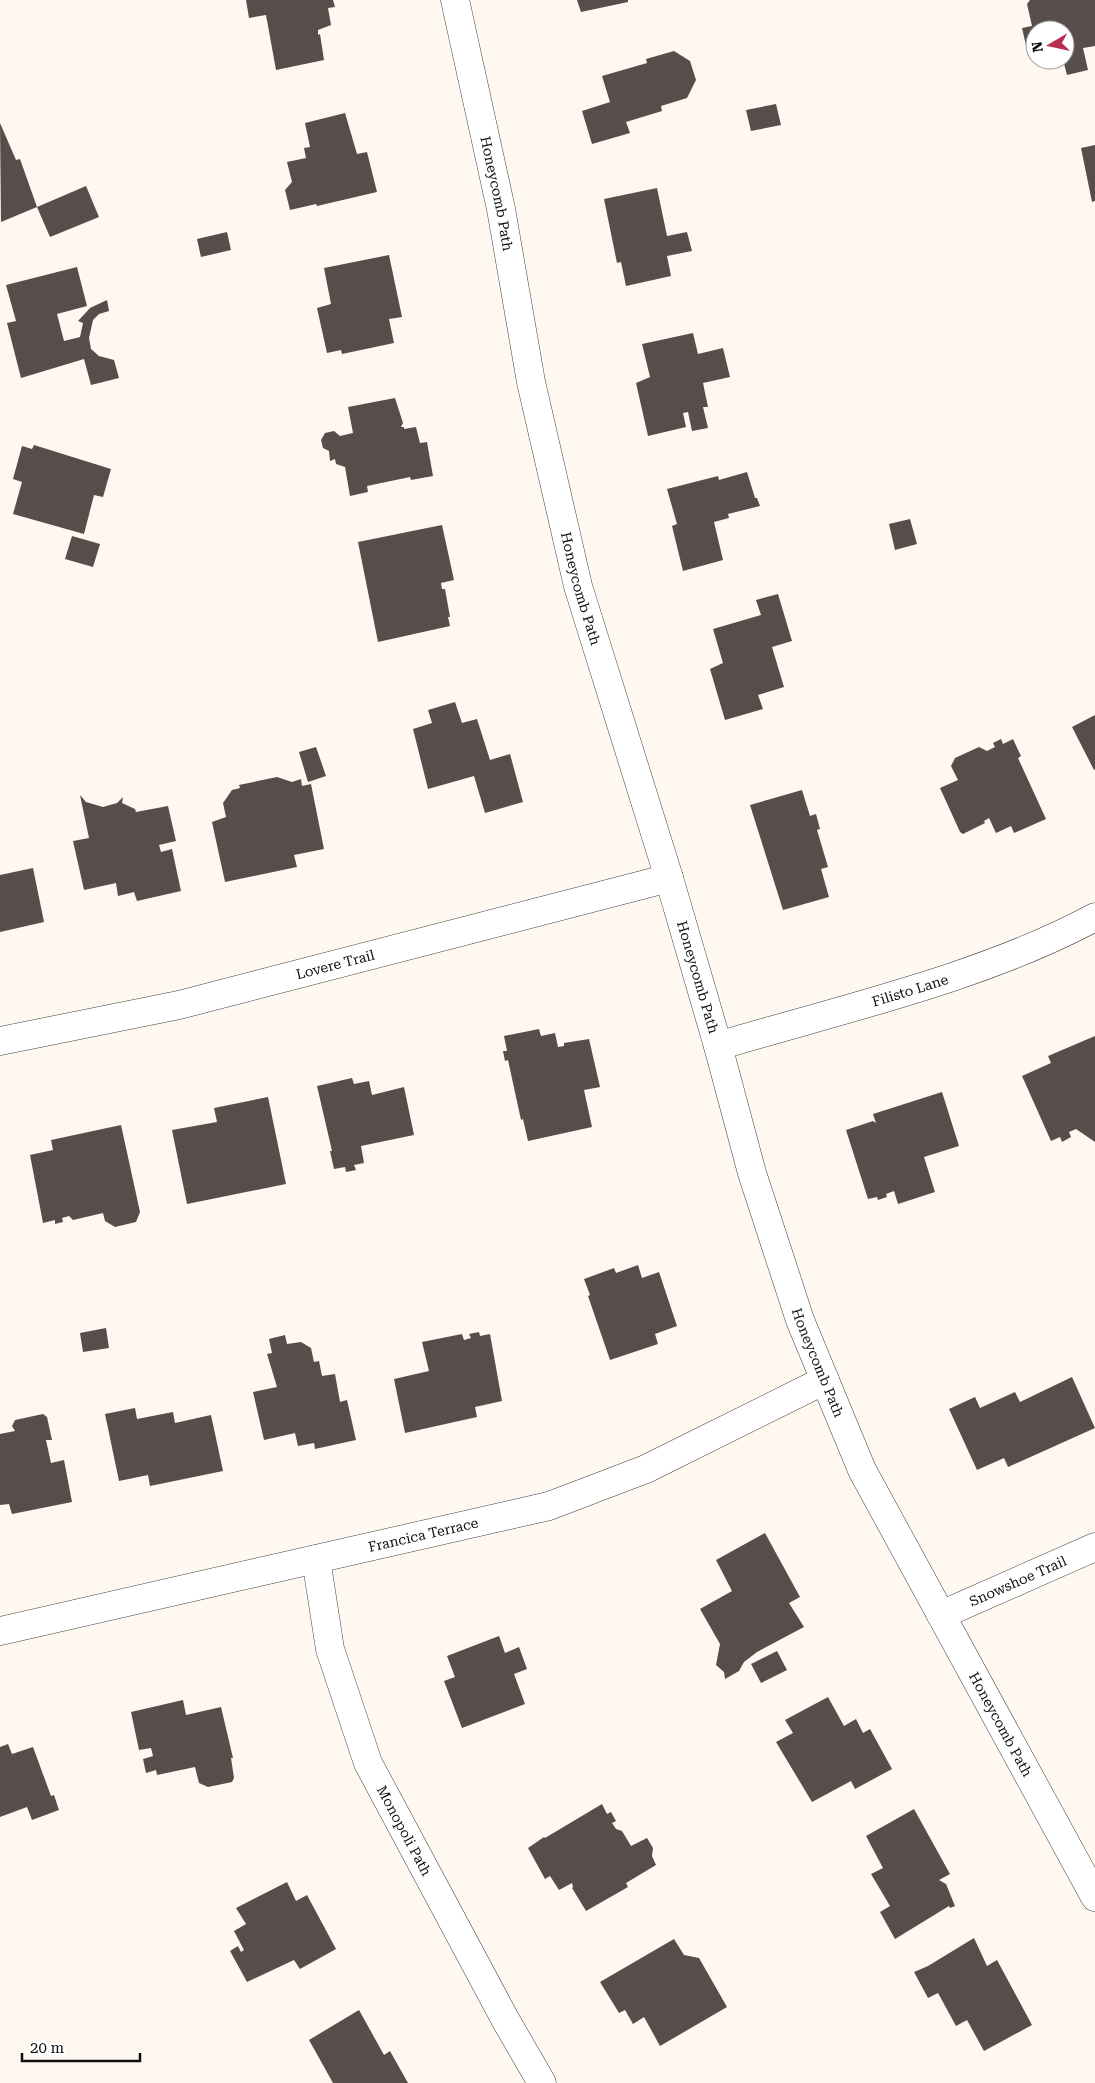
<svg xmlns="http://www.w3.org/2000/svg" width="1095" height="2083" viewBox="0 0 1095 2083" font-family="'Roboto Serif',serif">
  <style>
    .building { fill: #574d4b }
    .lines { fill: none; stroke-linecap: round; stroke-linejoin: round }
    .street-casing { stroke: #414141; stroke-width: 29 }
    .street { stroke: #fff; stroke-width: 28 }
    .labels { text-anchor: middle; stroke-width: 5; stroke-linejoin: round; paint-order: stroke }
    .street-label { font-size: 14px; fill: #0e0e0e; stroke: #fff }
  </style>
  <rect width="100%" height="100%" fill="#fef8f0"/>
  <path class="building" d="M 246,0 L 333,0 L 335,7 L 328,8 L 331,25 L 318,30 L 318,35 L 320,34 L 324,60 L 276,70 L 266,15 L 249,18 Z
    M 577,0 L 628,0 L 628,2 L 581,12 Z
    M 1030,0 L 1095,0 L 1095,46 L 1083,48 L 1088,70 L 1067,75 L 1063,60 L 1065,30 L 1035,30 L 1035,57 L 1032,57 L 1028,54 L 1022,28 L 1032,26 L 1027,4 Z
    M 674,51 L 690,61 L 696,80 L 687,98 L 661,106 L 662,111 L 626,122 L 630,133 L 592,144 L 582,111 L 610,102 L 602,76 L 647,63 L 646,59 Z
    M 776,104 L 781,125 L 751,131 L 746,110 Z
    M 345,113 L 357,154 L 367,152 L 377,192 L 317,206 L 316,204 L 290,210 L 285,190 L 292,182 L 287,162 L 306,158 L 304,148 L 310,147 L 305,123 Z
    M 0,123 L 16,160 L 20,159 L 37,207 L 1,222 Z
    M 1095,145 L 1095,201 L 1092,202 L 1081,148 Z
    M 86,186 L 99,217 L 50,237 L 37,207 Z
    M 657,188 L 667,236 L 687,232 L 692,251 L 667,256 L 671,276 L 626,286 L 621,262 L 617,263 L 604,199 Z
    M 227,232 L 231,250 L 201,257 L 197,239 Z
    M 389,255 L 402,317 L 389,319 L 394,343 L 342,354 L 341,350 L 327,353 L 317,308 L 331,304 L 324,268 Z
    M 77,267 L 87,306 L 57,314 L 64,341 L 80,337 L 83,323 L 78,321 L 90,308 L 107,300 L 109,311 L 99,314 L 93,320 L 89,338 L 91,349 L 99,356 L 114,360 L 119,378 L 91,385 L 84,359 L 21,378 L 7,323 L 16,321 L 6,285 Z
    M 693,333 L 698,354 L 723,348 L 730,377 L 703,383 L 708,407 L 703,407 L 708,428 L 692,431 L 688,412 L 683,413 L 686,427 L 648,436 L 636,383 L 650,377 L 642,344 Z
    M 395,398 L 403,423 L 401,427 L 404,427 L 404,429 L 416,427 L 420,443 L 427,442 L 433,476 L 411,480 L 410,477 L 367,486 L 368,492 L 350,496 L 345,467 L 336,464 L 335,459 L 330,461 L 329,451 L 323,448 L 321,440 L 325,433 L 334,431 L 340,436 L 353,433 L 348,407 Z
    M 34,445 L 111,469 L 103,497 L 94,495 L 84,534 L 13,514 L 22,482 L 13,479 L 22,446 L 32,449 Z
    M 747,472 L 755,498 L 757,498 L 760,506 L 728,514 L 729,518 L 714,522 L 723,560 L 683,571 L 672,526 L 677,524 L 667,489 L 718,476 L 719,480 Z
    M 910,519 L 917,544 L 895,550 L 889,524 Z
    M 442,525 L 454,580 L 441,583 L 442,589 L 445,589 L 450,617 L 448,617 L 450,626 L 378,642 L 358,542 Z
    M 72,536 L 100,544 L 93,567 L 65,559 Z
    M 778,594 L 792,641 L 772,647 L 784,687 L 758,695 L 763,709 L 725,720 L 710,669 L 723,663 L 713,629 L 761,615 L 756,600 Z
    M 455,702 L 462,723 L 477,719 L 490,760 L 510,754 L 523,802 L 485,813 L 474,776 L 428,789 L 413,729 L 432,723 L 428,710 Z
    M 1095,715 L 1095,769 L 1094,770 L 1072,727 Z
    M 1001,739 L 1003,744 L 1013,739 L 1021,756 L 1018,758 L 1046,819 L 1014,833 L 1011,826 L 996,833 L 989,818 L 984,821 L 985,823 L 963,834 L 960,832 L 940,788 L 958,780 L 951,766 L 955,758 L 979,747 L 987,751 L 995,747 L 993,743 Z
    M 316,747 L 326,776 L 308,782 L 299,752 Z
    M 277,777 L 292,782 L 301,779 L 302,786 L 311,784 L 324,849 L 294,855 L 297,867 L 225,882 L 212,822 L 226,817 L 223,803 L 232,790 L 240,788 L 239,785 Z
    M 802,790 L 810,816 L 816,814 L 820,829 L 817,830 L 828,867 L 821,869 L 829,897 L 783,910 L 750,805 Z
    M 80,795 L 86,802 L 103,807 L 117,803 L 123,797 L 122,803 L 135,809 L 136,812 L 168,806 L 176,841 L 159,845 L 161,852 L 172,849 L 181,891 L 137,901 L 134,892 L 118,896 L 116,883 L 84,890 L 73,841 L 89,838 Z
    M 33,868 L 44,922 L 0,932 L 0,875 Z
    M 539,1029 L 541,1036 L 555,1033 L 558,1047 L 564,1046 L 564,1043 L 589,1039 L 600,1087 L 584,1090 L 592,1127 L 528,1141 L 523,1119 L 521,1120 L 508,1060 L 505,1061 L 503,1051 L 507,1051 L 504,1036 Z
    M 1095,1036 L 1095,1142 L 1076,1129 L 1069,1132 L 1071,1137 L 1062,1142 L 1060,1137 L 1051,1141 L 1022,1076 L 1051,1063 L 1048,1056 Z
    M 352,1078 L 354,1084 L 369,1081 L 372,1095 L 404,1087 L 414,1135 L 361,1146 L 364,1163 L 354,1165 L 356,1170 L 346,1172 L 345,1167 L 334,1169 L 330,1151 L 332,1151 L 317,1086 Z
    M 942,1092 L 959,1146 L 924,1157 L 935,1192 L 898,1204 L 894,1191 L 886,1194 L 887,1197 L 878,1200 L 877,1197 L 868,1199 L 846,1130 L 873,1121 L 876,1123 L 873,1114 Z
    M 268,1097 L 286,1184 L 187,1204 L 172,1130 L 217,1122 L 214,1108 Z
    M 121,1125 L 140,1212 L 136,1222 L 115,1227 L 105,1221 L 103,1213 L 73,1220 L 69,1216 L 62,1218 L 63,1222 L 55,1224 L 55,1220 L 43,1223 L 30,1155 L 53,1150 L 51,1140 Z
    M 638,1265 L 642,1278 L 659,1272 L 677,1326 L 655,1334 L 658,1344 L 610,1360 L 588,1296 L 590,1295 L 584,1279 L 614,1268 L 616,1273 Z
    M 106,1328 L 109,1348 L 83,1352 L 80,1333 Z
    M 479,1332 L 480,1336 L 490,1334 L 502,1401 L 475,1407 L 477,1417 L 405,1433 L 394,1379 L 429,1371 L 422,1342 L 462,1334 L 464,1340 L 471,1338 L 469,1334 Z
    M 285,1335 L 287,1344 L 301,1342 L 311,1348 L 314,1362 L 319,1361 L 322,1376 L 335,1374 L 340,1402 L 347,1400 L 356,1440 L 315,1449 L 314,1443 L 298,1446 L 295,1433 L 264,1440 L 253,1392 L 277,1387 L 267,1354 L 272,1353 L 269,1339 Z
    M 1072,1377 L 1095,1428 L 1008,1467 L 1004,1458 L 977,1470 L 949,1409 L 975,1397 L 980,1408 L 1015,1392 L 1020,1402 Z
    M 135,1408 L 137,1419 L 173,1412 L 175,1423 L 211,1415 L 223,1471 L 150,1486 L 148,1475 L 119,1481 L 105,1414 Z
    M 43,1414 L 47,1417 L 52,1440 L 46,1440 L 51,1463 L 64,1460 L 72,1502 L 12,1514 L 9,1504 L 0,1505 L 0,1434 L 15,1431 L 12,1426 L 15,1420 Z
    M 765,1533 L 800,1597 L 789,1603 L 804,1627 L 757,1652 L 744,1662 L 739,1671 L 725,1679 L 724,1672 L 716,1665 L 720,1644 L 700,1609 L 732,1591 L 716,1560 Z
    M 499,1636 L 505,1653 L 519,1647 L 527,1669 L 514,1674 L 525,1704 L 462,1728 L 444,1681 L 455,1677 L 447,1656 Z
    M 777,1651 L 787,1670 L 761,1683 L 751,1664 Z
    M 828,1697 L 844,1726 L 856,1719 L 863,1733 L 870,1729 L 892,1769 L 855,1789 L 851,1781 L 812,1802 L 776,1742 L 793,1733 L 785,1720 Z
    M 183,1700 L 186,1715 L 221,1707 L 233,1758 L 231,1758 L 234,1778 L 232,1782 L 208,1787 L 199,1783 L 195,1767 L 157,1775 L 156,1770 L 146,1773 L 143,1759 L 153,1756 L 151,1748 L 139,1750 L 131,1712 Z
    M 8,1744 L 12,1754 L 33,1747 L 51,1796 L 54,1795 L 59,1810 L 32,1820 L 27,1807 L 0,1817 L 0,1747 Z
    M 602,1804 L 607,1814 L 611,1812 L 616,1821 L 612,1823 L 616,1829 L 622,1831 L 631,1846 L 647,1838 L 653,1848 L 652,1856 L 656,1865 L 626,1883 L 628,1887 L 586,1911 L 572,1888 L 573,1887 L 572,1883 L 559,1890 L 550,1876 L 545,1879 L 528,1848 L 544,1837 L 545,1838 Z
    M 914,1809 L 950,1874 L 939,1880 L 946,1884 L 955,1906 L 950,1908 L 949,1906 L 895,1939 L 880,1912 L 890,1906 L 871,1874 L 883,1868 L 866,1836 Z
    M 287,1882 L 296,1901 L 307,1895 L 336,1949 L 300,1969 L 294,1960 L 247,1982 L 230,1951 L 238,1946 L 241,1952 L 244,1950 L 234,1931 L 246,1924 L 236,1908 Z
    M 974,1938 L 987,1966 L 997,1960 L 1032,2025 L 984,2051 L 967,2020 L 956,2026 L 938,1993 L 928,1998 L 914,1972 L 928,1966 Z
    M 674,1939 L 684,1955 L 699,1958 L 727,2007 L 660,2046 L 644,2017 L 633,2024 L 625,2010 L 619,2013 L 600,1982 Z
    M 359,2010 L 384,2055 L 390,2051 L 408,2083 L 333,2083 L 309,2040 Z"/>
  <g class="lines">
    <defs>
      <g id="street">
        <path id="s1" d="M 455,0 L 501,209 L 531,382 L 578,586 L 669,878 L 718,1046 L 752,1173 L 800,1320 L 862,1470 L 1095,1897"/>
        <path id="s2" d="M 0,1041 L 179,1005 L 669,878"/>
        <path id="s3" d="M 718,1046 C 841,1009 982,978 1095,917"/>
        <path id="s4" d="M 316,1559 L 330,1649 L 368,1763 L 505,2019 L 542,2083"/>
        <path id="s5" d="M 941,1615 L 1095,1547"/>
        <path id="s6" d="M 0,1631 L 549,1506 L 646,1469 L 825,1380"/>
      </g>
    </defs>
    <use href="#street" class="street-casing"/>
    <use href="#street" class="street"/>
  </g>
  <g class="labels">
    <g class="street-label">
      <text dy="5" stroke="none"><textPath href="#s1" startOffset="198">Honeycomb Path</textPath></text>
      <text dy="5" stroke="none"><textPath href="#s1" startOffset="602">Honeycomb Path</textPath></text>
      <text dy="5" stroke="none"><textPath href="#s2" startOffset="344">Lovere Trail</textPath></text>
      <text dy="5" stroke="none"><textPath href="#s1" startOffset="1008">Honeycomb Path</textPath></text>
      <text dy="5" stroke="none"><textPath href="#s3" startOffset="200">Filisto Lane</textPath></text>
      <text dy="5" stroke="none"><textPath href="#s1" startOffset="1412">Honeycomb Path</textPath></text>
      <text dy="5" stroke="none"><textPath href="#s6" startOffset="434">Francica Terrace</textPath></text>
      <text dy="5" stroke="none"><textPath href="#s5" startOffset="84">Snowshoe Trail</textPath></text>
      <text dy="5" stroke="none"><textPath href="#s1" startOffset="1818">Honeycomb Path</textPath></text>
      <text dy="5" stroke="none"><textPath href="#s4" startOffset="288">Monopoli Path</textPath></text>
    </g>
  </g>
  <g transform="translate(1050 45) rotate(261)"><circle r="24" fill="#ffffff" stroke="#9f9f9f"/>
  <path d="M0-4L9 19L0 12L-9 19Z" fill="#b92c52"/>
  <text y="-8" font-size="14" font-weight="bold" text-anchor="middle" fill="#0e0e0e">N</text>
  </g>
  <path d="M22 2053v8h118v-8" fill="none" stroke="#0e0e0e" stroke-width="2.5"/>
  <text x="30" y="2053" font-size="15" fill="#0e0e0e" stroke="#ffffff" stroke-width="4" paint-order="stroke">20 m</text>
</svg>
